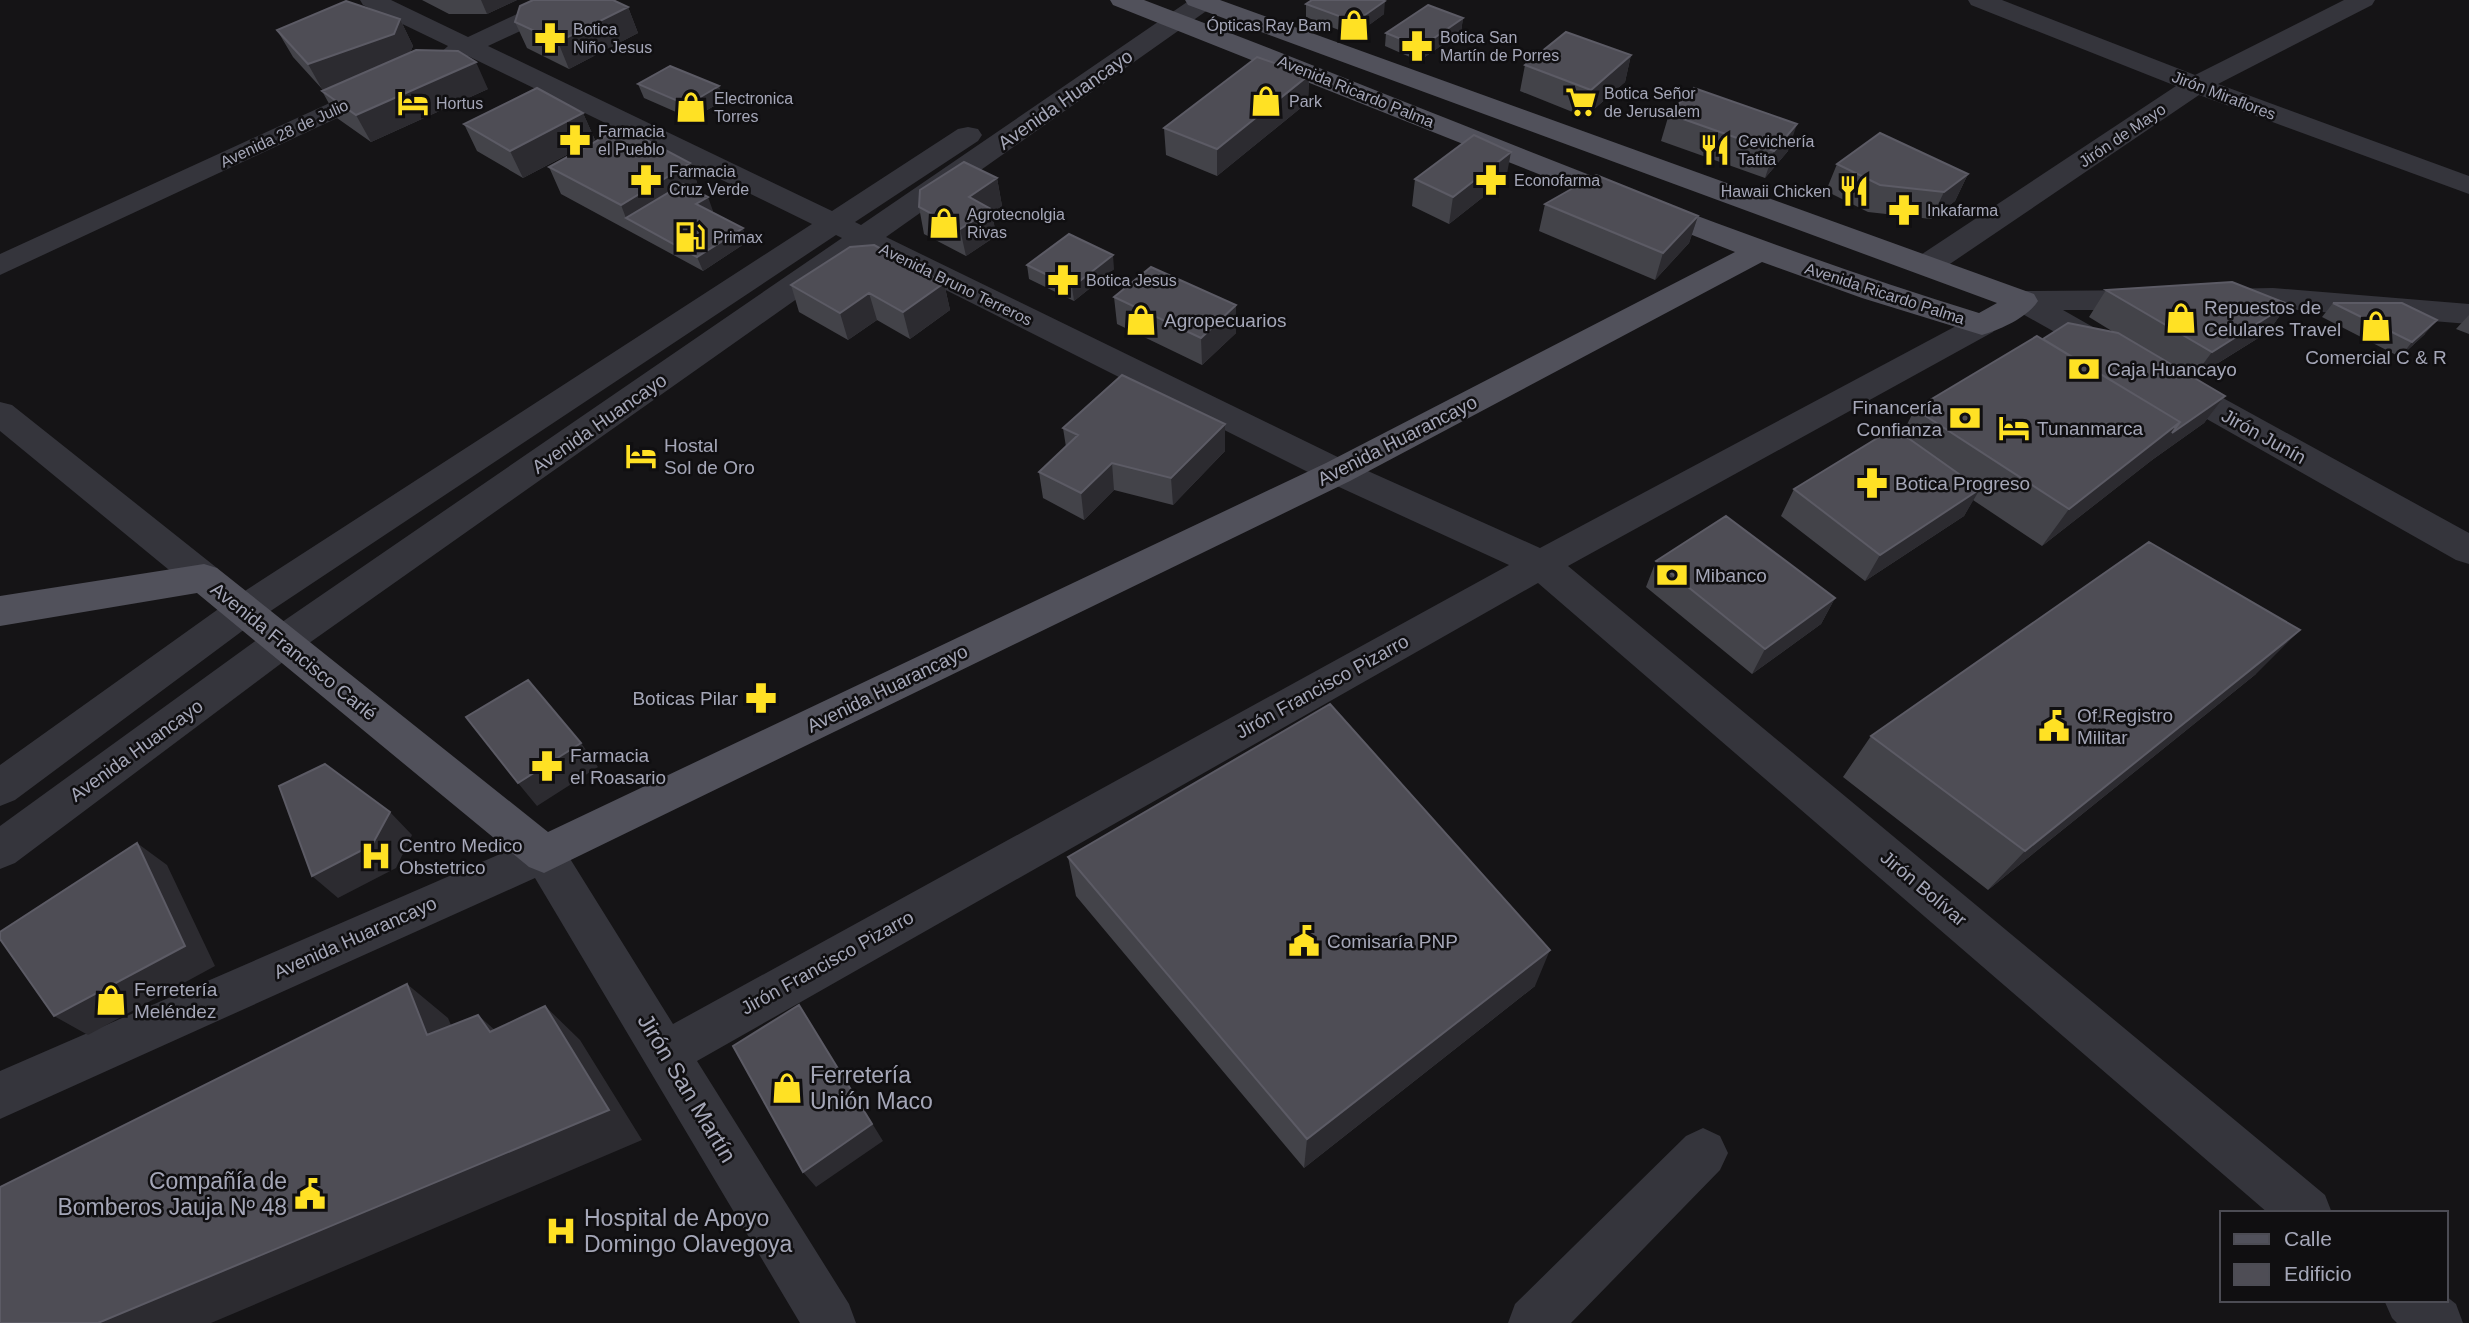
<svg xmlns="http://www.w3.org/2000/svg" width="2469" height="1323" viewBox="0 0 2469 1323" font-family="Helvetica,sans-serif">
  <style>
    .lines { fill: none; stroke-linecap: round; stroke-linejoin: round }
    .minor { fill: #35353c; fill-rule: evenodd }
    .major { fill: #51515b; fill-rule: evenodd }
    .wall { fill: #434349 }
    .shaded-wall { fill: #2c2b30 }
    .building { fill: #4e4d55; stroke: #5c5b65; stroke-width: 2 }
    .labels { text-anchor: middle; stroke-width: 5; stroke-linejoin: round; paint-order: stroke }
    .far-poi-label { font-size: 16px; fill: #a5a7b8; stroke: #100f11; text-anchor: start }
    .far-street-label { font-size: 16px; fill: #a5a7b8; stroke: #100f11 }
    .street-label { font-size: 19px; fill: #a5a7b8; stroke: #100f11 }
    .poi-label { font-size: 19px; fill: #a5a7b8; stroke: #100f11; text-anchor: start }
    .near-poi-label { font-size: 23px; fill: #a5a7b8; stroke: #100f11; text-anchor: start }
    .near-street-label { font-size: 23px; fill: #a5a7b8; stroke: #100f11 }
  </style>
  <rect width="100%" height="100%" fill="#151416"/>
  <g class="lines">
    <path class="minor" d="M 360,0 L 391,0 L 468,37 L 547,0 L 579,0 L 576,5 L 488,46 L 832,211 L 958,129 L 968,127 L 978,129 L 982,135 L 978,141 L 855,222 L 861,225 L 1190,0 L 1214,0 L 1212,7 L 886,237 L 1350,463 L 1540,548 L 1971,318 L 1982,315 L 1993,318 L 1998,325 L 1993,332 L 1568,566 L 2325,1195 L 2332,1213 L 2268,1213 L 1538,583 L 697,1061 L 849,1304 L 856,1323 L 800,1323 L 535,878 L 0,1119 L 0,1071 L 544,835 L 559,841 L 673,1024 L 1509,565 L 1326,481 L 866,250 L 295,653 L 15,863 L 0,869 L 0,826 L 269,631 L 842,238 L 836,235 L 257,620 L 15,800 L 0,806 L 0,765 L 231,600 L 812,224 L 468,56 L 452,62 L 443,59 L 439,54 L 448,46 L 363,5 Z
      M 1968,0 L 2002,0 L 2195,75 L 2344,0 L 2375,0 L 2372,5 L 2218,84 L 2469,176 L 2469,194 L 2199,95 L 1938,272 L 1927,274 L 1916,272 L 1912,265 L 1916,258 L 2176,86 L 1971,5 Z
      M 382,79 L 391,81 L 395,87 L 391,93 L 0,275 L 0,254 Z
      M 2273,288 L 2469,304 L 2469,324 L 2273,308 L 2220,309 L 2209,306 L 2205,299 L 2209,292 L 2220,289 Z
      M 2153,290 L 2164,293 L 2168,300 L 2164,307 L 2153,310 L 2063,310 L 2121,343 L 2126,350 L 2121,357 L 2110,360 L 2099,357 L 2012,308 L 2008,301 L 2012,294 L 2023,291 Z
      M 2171,373 L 2183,376 L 2469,533 L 2469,564 L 2456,560 L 2159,392 L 2155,384 L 2159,376 Z
      M 0,402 L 12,405 L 217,568 L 222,578 L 217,588 L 204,592 L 191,588 L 0,431 Z
      M 1703,1128 L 1720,1136 L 1728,1153 L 1720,1170 L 1571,1323 L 1508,1323 L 1515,1304 L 1686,1136 Z
      M 2446,1296 L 2456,1304 L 2463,1323 L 2397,1323 L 2392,1318 L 2384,1300 L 2446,1300 Z"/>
    <path class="major" d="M 1110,0 L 1144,0 C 1422,105 1694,225 1979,313 L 1997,303 L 1188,5 L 1185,0 L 1220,0 L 2034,294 L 2038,301 C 2028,317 2000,330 1982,335 L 1862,298 L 1762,262 L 1350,481 L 544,873 L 529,867 L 197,593 L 0,626 L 0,596 L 204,564 L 217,568 L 548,832 L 1326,463 L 1735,252 L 1113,5 Z"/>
  </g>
  <path class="wall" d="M 422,0 L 517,0 L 487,14 L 449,14 Z
    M 1306,4 L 1384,14 L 1354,36 L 1306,17 Z
    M 628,7 L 638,33 L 569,69 L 527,48 L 515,22 Z
    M 1463,18 L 1461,32 L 1419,61 L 1385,46 L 1386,33 Z
    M 400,19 L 413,46 L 410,53 L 488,89 L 371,142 L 337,118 L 322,91 L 323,90 L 293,57 L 277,30 Z
    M 1631,55 L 1625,82 L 1585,117 L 1520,91 L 1525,65 Z
    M 1309,75 L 1308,102 L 1217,176 L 1166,155 L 1164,128 Z
    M 638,84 L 724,100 L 692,119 L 644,98 Z
    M 583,113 L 595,140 L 523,178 L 477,151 L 464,124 Z
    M 1669,114 L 1788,151 L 1765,178 L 1661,141 Z
    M 690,163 L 700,191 L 698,192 L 713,211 L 711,212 L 747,242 L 703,271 L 561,194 L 549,167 Z
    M 1837,164 L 1968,174 L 1955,201 L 1931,219 L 1868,212 L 1826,191 Z
    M 997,178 L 1002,206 L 992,212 L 996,236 L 966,256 L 924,234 L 919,207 Z
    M 1415,179 L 1506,179 L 1449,224 L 1412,206 Z
    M 1545,204 L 1698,216 L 1689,243 L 1655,280 L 1539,231 Z
    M 1027,265 L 1114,269 L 1074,301 L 1029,279 Z
    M 944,283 L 950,310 L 910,339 L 877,320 L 848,340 L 799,312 L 791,285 Z
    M 2106,290 L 2288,304 L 2268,332 L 2194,378 L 2225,396 L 2204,423 L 2152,460 L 2042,546 L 1973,500 L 1964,516 L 1865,581 L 1781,516 L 1794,489 L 1902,434 L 1915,409 L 2043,339 L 2115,333 L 2089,317 Z
    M 1114,297 L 1236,305 L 1236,333 L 1202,365 L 1117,324 Z
    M 2333,303 L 2425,334 L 2400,357 L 2322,317 Z
    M 2469,315 L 2469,334 L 2456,329 Z
    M 1225,424 L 1225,451 L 1173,505 L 1114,490 L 1084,520 L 1043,498 L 1039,472 L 1066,447 L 1063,428 Z
    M 1656,561 L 1835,598 L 1821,624 L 1752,674 L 1646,587 Z
    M 2256,674 L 1988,890 L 1843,777 L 1871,736 Z
    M 1068,857 L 1535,986 L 1304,1168 L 1076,896 Z"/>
  <path class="shaded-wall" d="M 481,0 L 517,0 L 487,14 Z
    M 1385,1 L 1384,14 L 1354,36 L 1355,22 Z
    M 628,7 L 638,33 L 569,69 L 558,42 Z
    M 1463,18 L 1461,32 L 1419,61 L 1421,47 Z
    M 400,19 L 413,46 L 407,60 L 323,91 L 308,64 Z
    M 1631,55 L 1625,82 L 1585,117 L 1591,90 Z
    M 476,62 L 488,89 L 371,142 L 356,115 Z
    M 1309,75 L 1308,102 L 1217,176 L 1217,149 Z
    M 719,86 L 724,100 L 692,119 L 687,105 Z
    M 583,113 L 595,140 L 523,178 L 510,151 Z
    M 1797,124 L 1788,151 L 1765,178 L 1774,151 Z
    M 1511,152 L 1506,179 L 1449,224 L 1453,197 Z
    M 690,163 L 700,191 L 642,226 L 626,218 L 621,205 Z
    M 1968,174 L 1955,201 L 1931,219 L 1944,192 Z
    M 997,178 L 1002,206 L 992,212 L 996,236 L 966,256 L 960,229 L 969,197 Z
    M 708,197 L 713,211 L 701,218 L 696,204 Z
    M 1698,216 L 1689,243 L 1655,280 L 1663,253 Z
    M 743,228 L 747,242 L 703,271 L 697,257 Z
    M 1113,255 L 1114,269 L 1074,301 L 1072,287 Z
    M 944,283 L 950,310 L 910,339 L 903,312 Z
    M 869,293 L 877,320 L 848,340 L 840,313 Z
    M 2288,304 L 2268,332 L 2192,379 L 2212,352 Z
    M 1236,305 L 1236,333 L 1202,365 L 1201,338 Z
    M 2437,320 L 2425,334 L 2400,357 L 2412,342 Z
    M 2225,396 L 2204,423 L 2152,460 L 2042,546 L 2069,509 L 2180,422 Z
    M 1225,424 L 1225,451 L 1173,505 L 1171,478 Z
    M 1112,463 L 1114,490 L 1084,520 L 1081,493 Z
    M 1980,489 L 1964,516 L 1865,581 L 1880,555 Z
    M 1835,598 L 1821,624 L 1752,674 L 1765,649 Z
    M 2300,630 L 2256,674 L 1988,890 L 2025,851 Z
    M 581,743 L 598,767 L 537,806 L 518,783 Z
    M 390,812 L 412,835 L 396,868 L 338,898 L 312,876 Z
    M 137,843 L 167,865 L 215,966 L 88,1035 L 54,1016 Z
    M 1550,950 L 1535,986 L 1304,1168 L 1307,1139 Z
    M 407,984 L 448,1018 L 469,1068 L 427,1035 Z
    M 799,1005 L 883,1141 L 816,1187 L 803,1172 Z
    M 545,1006 L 580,1040 L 642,1140 L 211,1323 L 98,1323 Z
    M 478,1015 L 516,1049 L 490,1032 Z"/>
  <path class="building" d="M 533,0 L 613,0 L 628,7 L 558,42 L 515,22 L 520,6 Z
    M 1312,0 L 1383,0 L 1385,1 L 1355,22 L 1306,4 Z
    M 346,1 L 400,19 L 394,34 L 308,64 L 277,30 Z
    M 1428,5 L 1463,18 L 1421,47 L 1386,33 Z
    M 1566,32 L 1631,55 L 1591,90 L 1525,65 Z
    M 416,50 L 458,51 L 476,62 L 356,115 L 322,91 Z
    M 1257,57 L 1309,75 L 1217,149 L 1164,128 Z
    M 670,66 L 719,86 L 687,105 L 638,84 Z
    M 537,88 L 583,113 L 510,151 L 464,124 Z
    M 1694,88 L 1797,124 L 1774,151 L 1669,114 Z
    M 622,127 L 690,163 L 621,205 L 549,167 Z
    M 1880,133 L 1968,174 L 1944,192 L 1880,185 L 1837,164 Z
    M 1474,135 L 1511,152 L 1453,197 L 1415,179 Z
    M 964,162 L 997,178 L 969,197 L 991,209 L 960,229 L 919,207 L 920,190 Z
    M 1596,175 L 1698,216 L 1663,253 L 1545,204 Z
    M 683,184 L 708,197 L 696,204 L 743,228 L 697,257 L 626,218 Z
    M 1069,234 L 1113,255 L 1072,287 L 1027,265 Z
    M 874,245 L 944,283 L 903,312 L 869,293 L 840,313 L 791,285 L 850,247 Z
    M 1151,267 L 1236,305 L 1201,338 L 1114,297 Z
    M 2232,282 L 2288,304 L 2212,352 L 2106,290 Z
    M 2333,303 L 2402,303 L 2437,320 L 2412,342 Z
    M 2068,323 L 2118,333 L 2225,396 L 2172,433 L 2180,422 L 2043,339 Z
    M 2037,336 L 2180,422 L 2069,509 L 1915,409 Z
    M 1122,375 L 1225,424 L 1171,478 L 1112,463 L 1081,493 L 1039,472 L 1078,435 L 1063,428 Z
    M 1894,428 L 1980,489 L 1880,555 L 1794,489 Z
    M 1726,516 L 1835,598 L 1765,649 L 1656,561 Z
    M 2149,542 L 2300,630 L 2025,851 L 1871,736 Z
    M 528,680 L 581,743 L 518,783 L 466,717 Z
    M 1330,704 L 1550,950 L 1307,1139 L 1068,857 Z
    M 325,764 L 390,812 L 372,845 L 312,876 L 279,786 Z
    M 137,843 L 185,946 L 54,1016 L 0,939 L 0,932 Z
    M 407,984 L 427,1035 L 478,1015 L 490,1032 L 545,1006 L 609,1110 L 98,1323 L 0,1323 L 0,1187 Z
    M 799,1005 L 872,1124 L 803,1172 L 733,1046 Z"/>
  <defs>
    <symbol id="shop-bare" viewBox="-9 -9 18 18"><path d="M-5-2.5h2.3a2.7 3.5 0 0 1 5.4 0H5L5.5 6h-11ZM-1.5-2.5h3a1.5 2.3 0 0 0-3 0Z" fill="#ffe124" stroke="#100f11" stroke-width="2.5" paint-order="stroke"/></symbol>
    <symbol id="pharmacy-bare" viewBox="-9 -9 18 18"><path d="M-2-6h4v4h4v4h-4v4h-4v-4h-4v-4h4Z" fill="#ffe124" stroke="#100f11" stroke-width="2.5" paint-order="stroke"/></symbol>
    <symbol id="supermarket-bare" viewBox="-9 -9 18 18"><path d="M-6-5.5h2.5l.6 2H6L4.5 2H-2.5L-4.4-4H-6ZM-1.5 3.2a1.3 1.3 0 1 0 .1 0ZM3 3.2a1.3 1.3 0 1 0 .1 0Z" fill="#ffe124" stroke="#100f11" stroke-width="2.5" paint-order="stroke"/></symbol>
    <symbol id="hotel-bare" viewBox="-9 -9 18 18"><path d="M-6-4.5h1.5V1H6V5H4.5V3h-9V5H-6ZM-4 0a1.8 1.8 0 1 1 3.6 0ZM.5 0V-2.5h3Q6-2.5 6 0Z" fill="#ffe124" stroke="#100f11" stroke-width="2.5" paint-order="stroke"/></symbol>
    <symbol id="restaurant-bare" viewBox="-9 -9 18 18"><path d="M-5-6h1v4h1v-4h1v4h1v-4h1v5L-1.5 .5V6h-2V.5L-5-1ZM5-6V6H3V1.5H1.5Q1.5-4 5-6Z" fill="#ffe124" stroke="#100f11" stroke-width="2.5" paint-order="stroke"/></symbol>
    <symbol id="fuel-bare" viewBox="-9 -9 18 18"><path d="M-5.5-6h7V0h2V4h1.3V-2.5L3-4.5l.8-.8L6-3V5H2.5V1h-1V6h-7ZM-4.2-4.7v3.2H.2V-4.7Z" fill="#ffe124" stroke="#100f11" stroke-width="2.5" paint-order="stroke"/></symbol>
    <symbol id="bank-bare" viewBox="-9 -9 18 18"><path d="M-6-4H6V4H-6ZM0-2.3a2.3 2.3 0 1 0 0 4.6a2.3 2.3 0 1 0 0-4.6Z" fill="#ffe124" stroke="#100f11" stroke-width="2.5" paint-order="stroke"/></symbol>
    <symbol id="civic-bare" viewBox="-9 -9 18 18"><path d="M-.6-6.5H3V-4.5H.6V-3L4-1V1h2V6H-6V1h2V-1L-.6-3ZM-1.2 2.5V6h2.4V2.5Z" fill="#ffe124" stroke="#100f11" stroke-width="2.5" paint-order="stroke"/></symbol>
    <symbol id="hospital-bare" viewBox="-9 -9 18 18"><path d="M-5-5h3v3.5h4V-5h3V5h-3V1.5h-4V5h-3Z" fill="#ffe124" stroke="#100f11" stroke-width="2.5" paint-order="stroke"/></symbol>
  </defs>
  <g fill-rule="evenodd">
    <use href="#shop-bare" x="1332" y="3" width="44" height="44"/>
    <use href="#pharmacy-bare" x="528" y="16" width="44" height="44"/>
    <use href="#pharmacy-bare" x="1395" y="24" width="44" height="44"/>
    <use href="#shop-bare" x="1244" y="79" width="44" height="44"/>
    <use href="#supermarket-bare" x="1559" y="80" width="44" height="44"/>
    <use href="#hotel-bare" x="391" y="81" width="44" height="44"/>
    <use href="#shop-bare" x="669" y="85" width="44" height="44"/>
    <use href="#pharmacy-bare" x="553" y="118" width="44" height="44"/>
    <use href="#restaurant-bare" x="1693" y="128" width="44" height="44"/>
    <use href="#pharmacy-bare" x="624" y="158" width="44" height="44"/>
    <use href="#pharmacy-bare" x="1469" y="158" width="44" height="44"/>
    <use href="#restaurant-bare" x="1832" y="169" width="44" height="44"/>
    <use href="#pharmacy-bare" x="1882" y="188" width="44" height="44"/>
    <use href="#shop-bare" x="922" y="201" width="44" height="44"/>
    <use href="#fuel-bare" x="668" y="215" width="44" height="44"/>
    <use href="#pharmacy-bare" x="1041" y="258" width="44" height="44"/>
    <use href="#shop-bare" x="2159" y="296" width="44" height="44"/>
    <use href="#shop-bare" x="1119" y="298" width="44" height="44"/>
    <use href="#shop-bare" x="2354" y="304" width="44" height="44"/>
    <use href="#bank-bare" x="2062" y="347" width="44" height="44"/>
    <use href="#bank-bare" x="1943" y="396" width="44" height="44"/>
    <use href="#hotel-bare" x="1992" y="406" width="44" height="44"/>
    <use href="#hotel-bare" x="619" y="434" width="44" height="44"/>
    <use href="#pharmacy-bare" x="1850" y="461" width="44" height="44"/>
    <use href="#bank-bare" x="1650" y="553" width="44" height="44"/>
    <use href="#pharmacy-bare" x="739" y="676" width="44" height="44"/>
    <use href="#civic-bare" x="2032" y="704" width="44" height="44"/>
    <use href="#pharmacy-bare" x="525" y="744" width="44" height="44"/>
    <use href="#hospital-bare" x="354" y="834" width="44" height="44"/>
    <use href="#civic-bare" x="1282" y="919" width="44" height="44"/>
    <use href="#shop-bare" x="89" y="978" width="44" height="44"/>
    <use href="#shop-bare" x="765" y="1066" width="44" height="44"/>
    <use href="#civic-bare" x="288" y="1172" width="44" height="44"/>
    <use href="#hospital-bare" x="539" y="1209" width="44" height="44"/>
  </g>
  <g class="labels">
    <g class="far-poi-label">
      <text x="1331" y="31" text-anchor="end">Ópticas Ray Bam</text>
      <text x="573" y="35">Botica<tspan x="573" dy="18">Niño Jesus</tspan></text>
      <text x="1440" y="43">Botica San<tspan x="1440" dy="18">Martín de Porres</tspan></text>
      <text x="1604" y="99">Botica Señor<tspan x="1604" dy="18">de Jerusalem</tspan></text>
      <text x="714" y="104">Electronica<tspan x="714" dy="18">Torres</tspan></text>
      <text x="1289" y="107">Park</text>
      <text x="436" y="109">Hortus</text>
      <text x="598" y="137">Farmacia<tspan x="598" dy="18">el Pueblo</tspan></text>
      <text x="1738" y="147">Cevichería<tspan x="1738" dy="18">Tatita</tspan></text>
      <text x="669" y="177">Farmacia<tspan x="669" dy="18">Cruz Verde</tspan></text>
      <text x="1514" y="186">Econofarma</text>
      <text x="1831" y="197" text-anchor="end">Hawaii Chicken</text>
      <text x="1927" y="216">Inkafarma</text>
      <text x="967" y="220">Agrotecnolgia<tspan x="967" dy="18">Rivas</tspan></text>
      <text x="713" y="243">Primax</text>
      <text x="1086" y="286">Botica Jesus</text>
    </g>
    <g class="far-street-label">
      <text transform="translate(1356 91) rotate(22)" y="6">Avenida Ricardo Palma</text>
      <text transform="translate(2224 95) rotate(21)" y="6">Jirón Miraflores</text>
      <text transform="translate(284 133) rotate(-25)" y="6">Avenida 28 de Julio</text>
      <text transform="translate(2122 135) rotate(-34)" y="6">Jirón de Mayo</text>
      <text transform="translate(956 284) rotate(26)" y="6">Avenida Bruno Terreros</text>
      <text transform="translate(1885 293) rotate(18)" y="6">Avenida Ricardo Palma</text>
    </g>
    <g class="street-label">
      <text transform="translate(1065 99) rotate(-35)" y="7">Avenida Huancayo</text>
      <text transform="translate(599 423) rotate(-35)" y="7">Avenida Huancayo</text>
      <text transform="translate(2264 436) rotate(29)" y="7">Jirón Junín</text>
      <text transform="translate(1397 440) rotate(-27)" y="7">Avenida Huarancayo</text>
      <text transform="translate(294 651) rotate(39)" y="7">Avenida Francisco Carlé</text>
      <text transform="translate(1322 686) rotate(-29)" y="7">Jirón Francisco Pizarro</text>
      <text transform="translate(887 688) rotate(-26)" y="7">Avenida Huarancayo</text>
      <text transform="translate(136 750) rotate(-36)" y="7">Avenida Huancayo</text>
      <text transform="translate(1924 888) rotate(40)" y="7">Jirón Bolívar</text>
      <text transform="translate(355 937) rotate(-24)" y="7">Avenida Huarancayo</text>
      <text transform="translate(827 962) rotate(-29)" y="7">Jirón Francisco Pizarro</text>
    </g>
    <g class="poi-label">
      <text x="2204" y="314">Repuestos de<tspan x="2204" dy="22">Celulares Travel</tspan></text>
      <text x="1164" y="327">Agropecuarios</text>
      <text x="2376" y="364" text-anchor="middle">Comercial C &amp; R</text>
      <text x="2107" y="376">Caja Huancayo</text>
      <text x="1942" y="414" text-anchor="end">Financería<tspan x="1942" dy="22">Confianza</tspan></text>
      <text x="2037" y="435">Tunanmarca</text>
      <text x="664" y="452">Hostal<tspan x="664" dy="22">Sol de Oro</tspan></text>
      <text x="1895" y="490">Botica Progreso</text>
      <text x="1695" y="582">Mibanco</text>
      <text x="738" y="705" text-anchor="end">Boticas Pilar</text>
      <text x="2077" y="722">Of.Registro<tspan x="2077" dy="22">Militar</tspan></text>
      <text x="570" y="762">Farmacia<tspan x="570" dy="22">el Roasario</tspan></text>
      <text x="399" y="852">Centro Medico<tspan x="399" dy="22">Obstetrico</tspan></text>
      <text x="1327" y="948">Comisaría PNP</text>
      <text x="134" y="996">Ferretería<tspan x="134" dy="22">Meléndez</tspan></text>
    </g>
    <g class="near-poi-label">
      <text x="810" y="1083">Ferretería<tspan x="810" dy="26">Unión Maco</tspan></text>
      <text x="287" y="1189" text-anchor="end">Compañía de<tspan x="287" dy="26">Bomberos Jauja Nº 48</tspan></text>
      <text x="584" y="1226">Hospital de Apoyo<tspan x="584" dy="26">Domingo Olavegoya</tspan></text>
    </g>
    <g class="near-street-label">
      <text transform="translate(687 1088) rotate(59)" y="8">Jirón San Martín</text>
    </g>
  </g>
  <rect x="2220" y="1211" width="228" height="91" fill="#100f11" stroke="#4c4c54" stroke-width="2"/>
  <rect x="2234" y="1234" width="35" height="10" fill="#51515b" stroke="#4c4c54" stroke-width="2"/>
  <text x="2284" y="1246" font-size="21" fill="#a5a7b8">Calle</text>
  <rect x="2234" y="1264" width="35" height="21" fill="#4e4d55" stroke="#4c4c54" stroke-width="2"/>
  <text x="2284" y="1281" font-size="21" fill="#a5a7b8">Edificio</text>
</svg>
